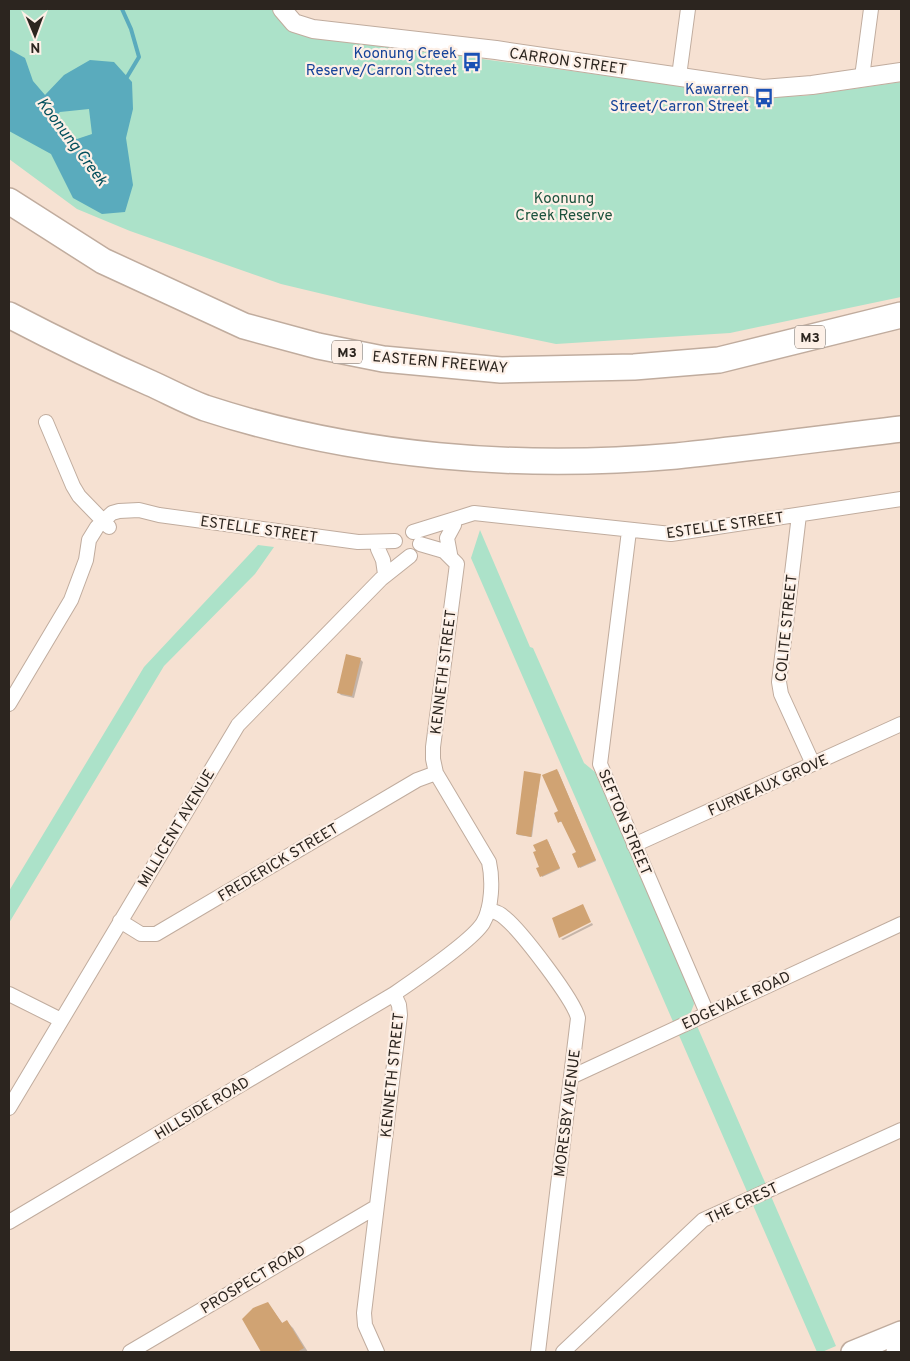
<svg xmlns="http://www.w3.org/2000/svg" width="910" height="1361" viewBox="0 0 910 1361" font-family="Overpass,sans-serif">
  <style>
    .green { fill: #ace2c9 }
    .water { fill: #5aabbd; fill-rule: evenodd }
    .shadow { fill: #0003 }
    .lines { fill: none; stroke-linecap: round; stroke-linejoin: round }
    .stream { stroke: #5aabbd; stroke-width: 4 }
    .building { fill: #d0a373 }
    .minor-casing { stroke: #c0ac9e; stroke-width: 16 }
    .tertiary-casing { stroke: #c0ac9e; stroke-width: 20 }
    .primary-casing { stroke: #c0ac9e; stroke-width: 24 }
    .motorway-casing { stroke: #c0ac9e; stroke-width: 28 }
    .minor { stroke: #fff; stroke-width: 14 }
    .tertiary { stroke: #fff; stroke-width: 18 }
    .primary { stroke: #fff; stroke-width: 21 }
    .motorway { stroke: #fff; stroke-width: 25 }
    .labels { text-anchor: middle; stroke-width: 4.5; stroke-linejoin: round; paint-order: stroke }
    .shield { fill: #fdf0e7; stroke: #6b625b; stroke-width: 1 }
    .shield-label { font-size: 14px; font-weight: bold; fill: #2c251f }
    .transit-label { font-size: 15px; fill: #164399; stroke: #fdf0e7; text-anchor: end }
    .street-label { font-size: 15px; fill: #2c251f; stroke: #fdf0e7 }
    .park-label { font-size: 15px; fill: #1c523d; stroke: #fdf0e7 }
    .water-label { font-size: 16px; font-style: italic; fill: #034f5c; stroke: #fdf0e7 }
  </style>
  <rect width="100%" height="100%" fill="#f6e1d2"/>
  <path class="green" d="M 9,9 L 273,9 L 285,27 L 303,35 L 765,97 L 803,96 L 901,82 L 901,297 L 730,333 L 556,344 L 369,305 L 281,284 L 130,231 L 77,209 L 9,159 Z
    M 480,530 L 530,647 L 533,648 L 584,763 L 595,772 L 692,993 L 694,1004 L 691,1012 L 836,1346 L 822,1352 L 817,1352 L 471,558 Z
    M 258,545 L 274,547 L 255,574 L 164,666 L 9,923 L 9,891 L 144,667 Z"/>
  <path class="water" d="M 9,49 L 25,58 L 33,81 L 45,95 L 64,75 L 90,60 L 114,62 L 132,82 L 133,109 L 126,138 L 133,185 L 125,212 L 102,214 L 73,198 L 51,154 L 9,131 ZM 89,109 L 92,134 L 77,139 L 62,132 L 55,117 L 60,112 Z"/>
  <path class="shadow" d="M 360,659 L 363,662 L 354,698 L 341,695 L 338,692 Z
    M 558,771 L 596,861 L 580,868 L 578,853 L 562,822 L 559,822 Z
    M 540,775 L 532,837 L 518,835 L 517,834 Z
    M 548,841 L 560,869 L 542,877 L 541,867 Z
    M 592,923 L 593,925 L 563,940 L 561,939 Z
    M 268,1304 L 283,1324 L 287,1322 L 293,1328 L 308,1352 L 263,1352 L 243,1319 Z"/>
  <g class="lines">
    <path class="stream" d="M 122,9 L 131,29 L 139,57 L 127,77"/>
  </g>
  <path class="building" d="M 346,654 L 361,658 L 352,696 L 337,693 Z
    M 557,769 L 596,860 L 578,868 L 572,854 L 576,852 L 561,821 L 558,823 L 554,813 L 558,811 L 542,775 Z
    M 524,771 L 541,774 L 531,837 L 516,834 Z
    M 547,839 L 560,868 L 540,877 L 536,868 L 539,867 L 533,852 L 536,851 L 533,845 Z
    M 583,904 L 591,922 L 559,938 L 552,918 Z
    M 268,1302 L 282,1323 L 287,1320 L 304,1348 L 297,1352 L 261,1352 L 242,1319 L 253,1308 Z"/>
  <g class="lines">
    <defs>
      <path id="minor" d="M 679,76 L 688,9
        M 862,77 L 871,9
        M 46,422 L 73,486 L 79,496 L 109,527
        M 799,515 L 779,682 L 781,694 L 813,764
        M 629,531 L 600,764 L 707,1013
        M 413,532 L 474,513 L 671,534 L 901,499
        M 378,549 L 383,560 L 385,574
        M 450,554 L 447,538 L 454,525
        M 9,704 L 71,600 L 86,560 L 89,540 L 97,527 L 112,513 L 119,511 L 139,510 L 159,515 L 358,542 L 395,541
        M 634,845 L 901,724
        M 488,910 C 494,911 500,913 505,918 C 521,931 574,1000 578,1018 L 538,1352
        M 120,921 L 141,934 L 156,934 L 417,780 L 436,773
        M 9,994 L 61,1020
        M 571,1077 L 901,924
        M 9,1108 L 238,725 L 381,579 L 410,556
        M 9,1222 L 394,994
        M 130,1352 L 376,1207
        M 377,1352 L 365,1325 L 364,1313 L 400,1015 L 399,1005 L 394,994 C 413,981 472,941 483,923 C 492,908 493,880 489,862 L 436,773 L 433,759 L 433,747 L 457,564 L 444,551 L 420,544
        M 563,1352 L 703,1220 L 901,1130"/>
      <path id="tertiary" d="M 282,9 L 294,23 L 313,29 L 496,50 L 763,89 L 812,85 L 901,72"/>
      <path id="primary" d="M 852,1352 L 901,1332
        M 897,1352 L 901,1350"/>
      <path id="motorway" d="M 9,201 L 103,261 L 244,326 L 318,346 L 383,359 L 501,370 L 634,367 L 719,360 L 901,315
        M 9,315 C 55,339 102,362 150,383 C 168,391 186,401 205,408 C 355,457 519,470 676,456 C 751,448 826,438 901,429"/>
    </defs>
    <use href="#minor" class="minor-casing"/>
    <use href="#tertiary" class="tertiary-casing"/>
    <use href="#primary" class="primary-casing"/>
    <use href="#motorway" class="motorway-casing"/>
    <use href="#minor" class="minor"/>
    <use href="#tertiary" class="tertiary"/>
    <use href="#primary" class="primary"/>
    <use href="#motorway" class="motorway"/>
  </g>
  <defs>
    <symbol id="bus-bare" viewBox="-9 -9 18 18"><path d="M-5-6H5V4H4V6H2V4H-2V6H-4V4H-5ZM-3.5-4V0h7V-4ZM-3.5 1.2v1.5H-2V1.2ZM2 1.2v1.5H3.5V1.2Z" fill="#1a4fb4" stroke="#fdf0e7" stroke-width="2.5" paint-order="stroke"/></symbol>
  </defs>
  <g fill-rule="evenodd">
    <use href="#bus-bare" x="458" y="48" width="28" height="28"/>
    <use href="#bus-bare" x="750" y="84" width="28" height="28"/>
  </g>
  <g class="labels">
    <g class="shield">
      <rect x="795" y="325.5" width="30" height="23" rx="4"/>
      <rect x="332" y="340.5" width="30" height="23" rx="4"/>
    </g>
    <g class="shield-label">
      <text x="810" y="342">M3</text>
      <text x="347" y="357">M3</text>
    </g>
    <g class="transit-label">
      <text x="457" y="58">Koonung Creek<tspan x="457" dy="17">Reserve/Carron Street</tspan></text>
      <text x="749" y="94">Kawarren<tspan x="749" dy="17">Street/Carron Street</tspan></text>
    </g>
    <g class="street-label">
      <text transform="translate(568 61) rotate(8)" y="5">CARRON STREET</text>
      <text transform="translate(440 362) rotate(5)" y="5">EASTERN FREEWAY</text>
      <text transform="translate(725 525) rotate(-8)" y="5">ESTELLE STREET</text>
      <text transform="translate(259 529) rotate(8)" y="5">ESTELLE STREET</text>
      <text transform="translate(786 628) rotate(-84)" y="5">COLITE STREET</text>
      <text transform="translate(443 672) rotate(-83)" y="5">KENNETH STREET</text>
      <text transform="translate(768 785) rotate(-24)" y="5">FURNEAUX GROVE</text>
      <text transform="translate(625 822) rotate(67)" y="5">SEFTON STREET</text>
      <text transform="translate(176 828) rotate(-59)" y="5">MILLICENT AVENUE</text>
      <text transform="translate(278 862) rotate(-31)" y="5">FREDERICK STREET</text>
      <text transform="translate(736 1000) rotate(-25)" y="5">EDGEVALE ROAD</text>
      <text transform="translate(392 1075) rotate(-84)" y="5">KENNETH STREET</text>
      <text transform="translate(202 1108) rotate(-31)" y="5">HILLSIDE ROAD</text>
      <text transform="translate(567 1113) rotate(-83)" y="5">MORESBY AVENUE</text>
      <text transform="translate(742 1203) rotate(-25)" y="5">THE CREST</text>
      <text transform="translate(253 1279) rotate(-31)" y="5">PROSPECT ROAD</text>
    </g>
    <g class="park-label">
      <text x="564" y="203">Koonung<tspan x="564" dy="17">Creek Reserve</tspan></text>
    </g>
    <g class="water-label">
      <text transform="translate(73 141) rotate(53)" y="6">Koonung Creek</text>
    </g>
  </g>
  <rect width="910" height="1361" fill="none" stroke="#2c251f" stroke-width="20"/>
  <g transform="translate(35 35) rotate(179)" stroke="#fdf0e7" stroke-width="4" paint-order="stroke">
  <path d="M0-4L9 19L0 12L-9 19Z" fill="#2c251f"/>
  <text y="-8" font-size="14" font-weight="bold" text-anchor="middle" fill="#2c251f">N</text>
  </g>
</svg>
